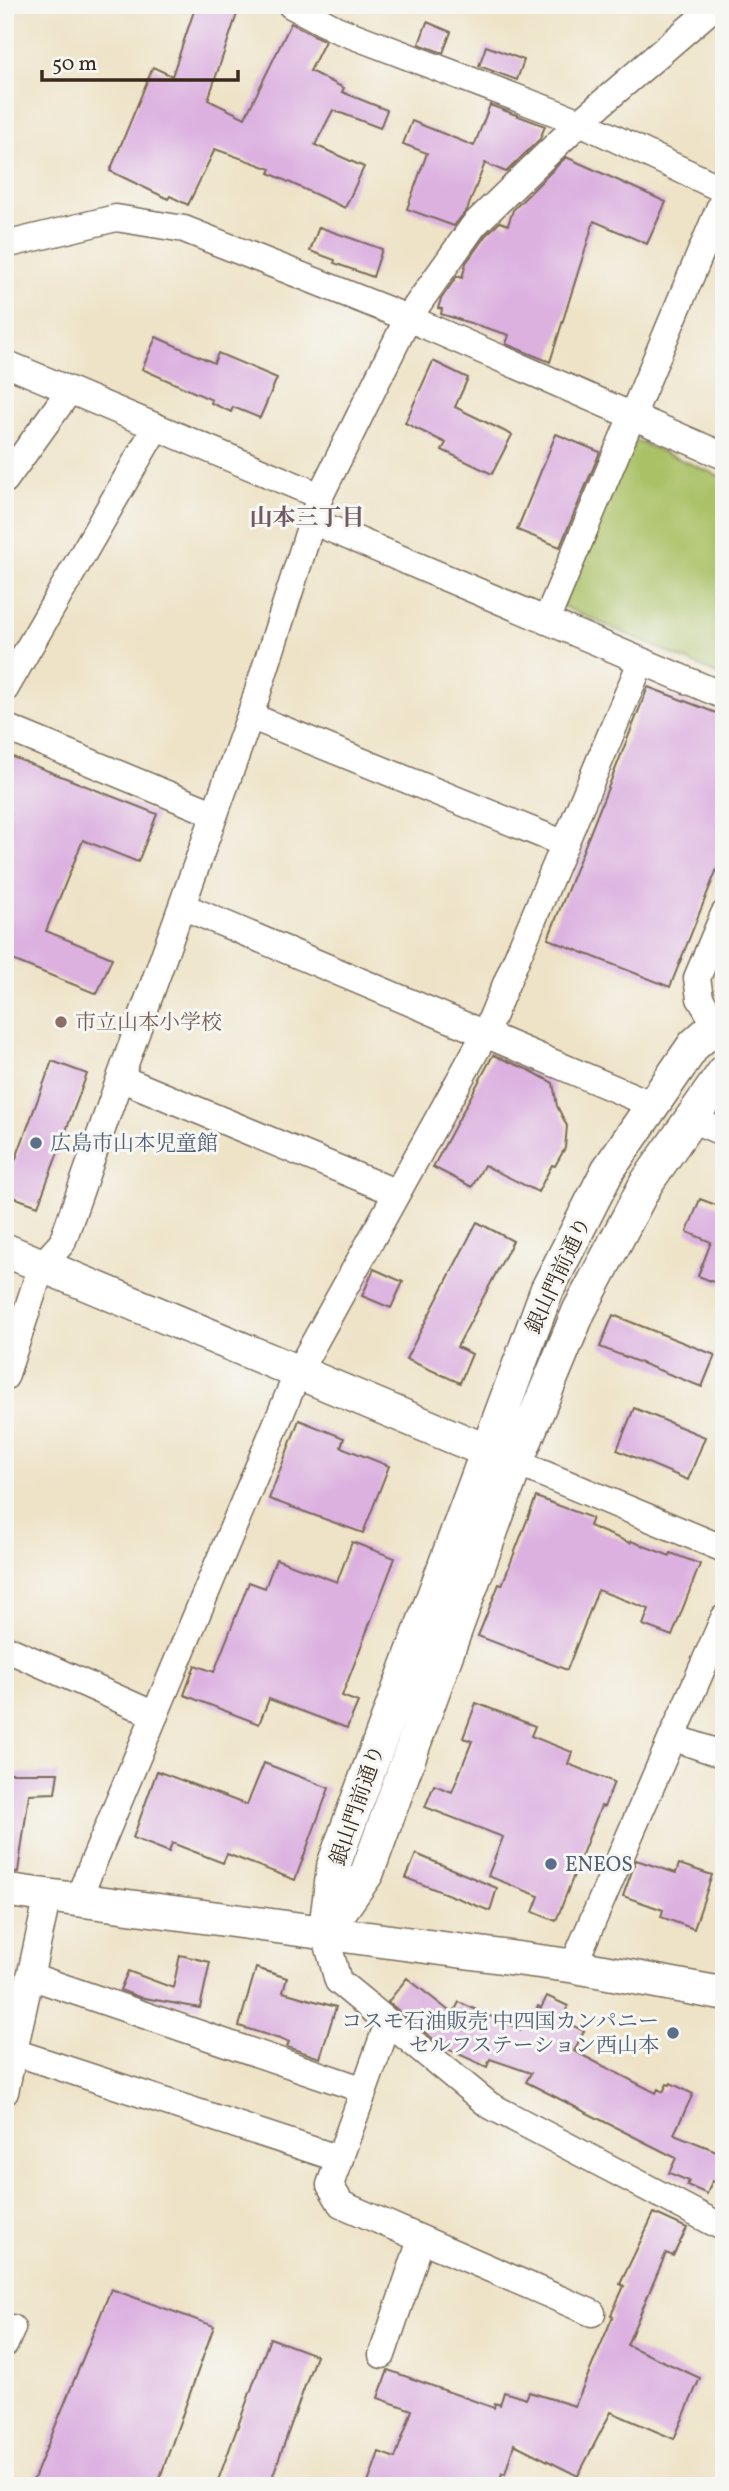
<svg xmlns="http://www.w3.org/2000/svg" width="729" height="2491" viewBox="0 0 729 2491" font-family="Vollkorn,'Noto Serif JP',serif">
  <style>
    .green { fill: #aac166; stroke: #727642; stroke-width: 2 }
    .building { fill: #dcb1e0 }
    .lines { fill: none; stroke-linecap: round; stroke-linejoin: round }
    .minor-casing { stroke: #7a6b59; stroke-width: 29 }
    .tertiary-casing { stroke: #7a6b59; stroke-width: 36 }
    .minor { stroke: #fff; stroke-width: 26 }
    .tertiary { stroke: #fff; stroke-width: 33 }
    .education-dot { fill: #8d6e63; stroke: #f6f6f2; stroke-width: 2.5 }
    .service-dot { fill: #5c6f8a; stroke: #f6f6f2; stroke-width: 2.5 }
    .labels { text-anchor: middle; stroke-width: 6; stroke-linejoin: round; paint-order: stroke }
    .education-label { font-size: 21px; fill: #785e54; stroke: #f6f6f2; text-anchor: start }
    .service-label { font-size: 21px; fill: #4e5e75; stroke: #f6f6f2; text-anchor: start }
    .street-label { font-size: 21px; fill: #3b2a1e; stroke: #f6f6f2 }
    .neighbourhood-label { font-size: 23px; font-weight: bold; fill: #735962; stroke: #f6f6f2 }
  </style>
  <rect width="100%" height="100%" fill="#f6f6f2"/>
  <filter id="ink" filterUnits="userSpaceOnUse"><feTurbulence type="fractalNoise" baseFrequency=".0143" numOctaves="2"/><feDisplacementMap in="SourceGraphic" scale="14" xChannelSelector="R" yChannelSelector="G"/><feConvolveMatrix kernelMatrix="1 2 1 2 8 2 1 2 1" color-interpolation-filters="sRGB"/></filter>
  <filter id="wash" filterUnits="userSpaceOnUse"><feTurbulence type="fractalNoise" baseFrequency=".00686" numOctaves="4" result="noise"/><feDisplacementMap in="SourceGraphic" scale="28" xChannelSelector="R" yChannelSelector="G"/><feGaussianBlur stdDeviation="1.57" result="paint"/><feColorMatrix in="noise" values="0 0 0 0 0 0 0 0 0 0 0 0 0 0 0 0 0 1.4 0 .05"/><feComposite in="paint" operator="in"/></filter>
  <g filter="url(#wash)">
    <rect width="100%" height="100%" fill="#eee3c7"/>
    <path class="green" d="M 632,439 L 724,478 L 724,677 L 562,606 Z"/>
    <g id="blocks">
      <path class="building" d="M 196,5 L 240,5 L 208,100 L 245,118 L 291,23 L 325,41 L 310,71 L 344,88 L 342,92 L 387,110 L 380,128 L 333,110 L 315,145 L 364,167 L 345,208 L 269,173 L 271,169 L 215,149 L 188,205 L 170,196 L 168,199 L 110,171 L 153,67 L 172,76 Z
        M 427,22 L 451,32 L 443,53 L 419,44 Z
        M 486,46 L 524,60 L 517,80 L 479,66 Z
        M 490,105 L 545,126 L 540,139 L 506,172 L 485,163 L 467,210 L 454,226 L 407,209 L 427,153 L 403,144 L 412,121 L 474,146 Z
        M 566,157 L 666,202 L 647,244 L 594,221 L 550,362 L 506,344 L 509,335 L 441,314 L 442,309 L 438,308 L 441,299 L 457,276 L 462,278 L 466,263 L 486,235 L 500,222 L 508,225 L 513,210 Z
        M 319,227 L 382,249 L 373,277 L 334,263 L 335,260 L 310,251 Z
        M 156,337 L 214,363 L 218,353 L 277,378 L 260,418 L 233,407 L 231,412 L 211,403 L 212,400 L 142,369 Z
        M 433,361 L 468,378 L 455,407 L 512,435 L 492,474 L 442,450 L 446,443 L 405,423 Z
        M 556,434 L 600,452 L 560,547 L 517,530 Z
        M 648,687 L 724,716 L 724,851 L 670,987 L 548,939 Z
        M 5,754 L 157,814 L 138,862 L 83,840 L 46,931 L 112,958 L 97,994 L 5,957 Z
        M 493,1055 L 531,1071 L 553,1083 L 557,1106 L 567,1126 L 565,1148 L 555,1166 L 552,1165 L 538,1192 L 484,1165 L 472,1187 L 433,1167 Z
        M 52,1061 L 87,1074 L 38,1206 L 5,1194 L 5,1188 Z
        M 700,1199 L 724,1208 L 724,1286 L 698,1276 L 711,1242 L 687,1232 Z
        M 477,1222 L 513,1241 L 457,1347 L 472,1354 L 460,1383 L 406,1359 Z
        M 374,1269 L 403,1282 L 391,1308 L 362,1296 Z
        M 613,1315 L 715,1355 L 702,1387 L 600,1347 Z
        M 634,1408 L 705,1437 L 688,1480 L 617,1450 Z
        M 299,1420 L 344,1438 L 341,1447 L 389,1466 L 363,1533 L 269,1499 Z
        M 536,1497 L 592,1518 L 589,1526 L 630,1543 L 631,1541 L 670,1556 L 671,1553 L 700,1564 L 672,1636 L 643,1625 L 649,1609 L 598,1590 L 567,1670 L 478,1636 L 499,1584 L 502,1585 Z
        M 352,1542 L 395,1558 L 342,1696 L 358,1702 L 347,1728 L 269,1699 L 259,1724 L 184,1695 L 195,1665 L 214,1672 L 249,1582 L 265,1588 L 276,1559 L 337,1582 Z
        M 476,1703 L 535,1726 L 531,1736 L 572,1752 L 568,1764 L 614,1782 L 604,1807 L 601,1806 L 556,1921 L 533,1912 L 539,1896 L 488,1876 L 503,1837 L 425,1807 L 434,1785 L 452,1792 L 472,1741 L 463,1738 Z
        M 264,1763 L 329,1788 L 295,1880 L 227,1854 L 223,1863 L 172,1843 L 169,1852 L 133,1838 L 157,1771 L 247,1805 Z
        M 5,1773 L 58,1773 L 55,1793 L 29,1794 L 18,1872 L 5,1871 Z
        M 416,1854 L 497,1888 L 490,1911 L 406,1878 Z
        M 636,1860 L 676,1873 L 679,1864 L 712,1875 L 694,1929 L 661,1917 L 663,1910 L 623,1896 Z
        M 180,1955 L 210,1962 L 200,2008 L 139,1997 L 120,1990 L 128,1971 L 173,1988 Z
        M 256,1968 L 287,1978 L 283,1992 L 336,2007 L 320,2058 L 287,2047 L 289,2042 L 239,2026 Z
        M 407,1978 L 453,2014 L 459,2002 L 521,2030 L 529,2014 L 533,2017 L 538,2006 L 541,2008 L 547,1996 L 568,2006 L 561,2020 L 584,2031 L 574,2051 L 656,2093 L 658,2089 L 663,2092 L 667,2084 L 670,2085 L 671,2083 L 693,2094 L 674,2134 L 724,2154 L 724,2185 L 712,2181 L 707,2194 L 687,2185 L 689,2181 L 669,2173 L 676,2158 L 526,2082 L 531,2073 L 490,2059 L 487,2067 L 443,2047 L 388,2002 Z
        M 654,2213 L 687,2228 L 673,2256 L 666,2253 L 627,2345 L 700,2378 L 674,2439 L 611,2412 L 578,2476 L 514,2444 L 505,2474 L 502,2473 L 498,2486 L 367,2486 L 379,2452 L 395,2458 L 412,2410 L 378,2398 L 388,2370 L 494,2408 L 495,2403 L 500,2405 L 504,2392 L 526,2399 L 529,2392 L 575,2406 L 613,2316 L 611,2315 L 624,2286 L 620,2284 Z
        M 111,2289 L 214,2326 L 157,2486 L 31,2486 Z
        M 270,2338 L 316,2355 L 269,2486 L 216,2486 Z"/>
    </g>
  </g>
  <g filter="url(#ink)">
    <use href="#blocks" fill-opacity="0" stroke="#7a6b59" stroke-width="2"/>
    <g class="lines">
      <defs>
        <path id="minor" d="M 291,5 L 336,29 L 580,122 L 724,190
          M 5,245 L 116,218 L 184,229 L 408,318 L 724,456
          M 5,363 L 320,496
          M 5,480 L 70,390
          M 312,521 L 724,696
          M 546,621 L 724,197
          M 5,689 L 156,427
          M 250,716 L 565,844
          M 5,727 L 215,814
          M 182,906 L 653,1105
          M 716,1025 L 700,998 L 697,978 L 724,914
          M 120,1078 L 397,1193
          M 691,1119 L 724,1133
          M 5,1377 L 42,1265 L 62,1243 L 120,1078 L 250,716 L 320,496 L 408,318 L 474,225 L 580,122 L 716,5
          M 498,1455 L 724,1549
          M 5,1648 L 155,1715
          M 672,1737 L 724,1755
          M 78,1899 L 298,1372 L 485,1034 L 641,662
          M 325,1933 L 338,1981 L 489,2105 L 724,2228
          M 573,1966 L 724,1618
          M 30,1976 L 364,2090
          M 388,2023 L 330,2185 L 341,2204 L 592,2313
          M 14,2052 L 340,2159
          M 5,2092 L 48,1895
          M 5,2344 L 12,2328
          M 382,2355 L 421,2240"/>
        <path id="tertiary" d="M 5,1250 L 487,1451
          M 5,1890 L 573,1966 L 724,1994
          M 329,1927 L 367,1873 L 516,1463 L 579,1311 L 647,1182 L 724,1072
          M 325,1933 L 334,1864 L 547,1290 L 608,1170 L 694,1045 L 724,1018"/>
      </defs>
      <use href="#minor" class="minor-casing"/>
      <use href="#tertiary" class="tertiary-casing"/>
      <use href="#minor" class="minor"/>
      <use href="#tertiary" class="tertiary"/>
    </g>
  </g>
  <circle class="education-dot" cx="61" cy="1022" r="7"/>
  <g class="service-dot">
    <circle cx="36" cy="1143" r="7"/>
    <circle cx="551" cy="1864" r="7"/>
    <circle cx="673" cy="2033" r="7"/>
  </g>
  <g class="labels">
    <g class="education-label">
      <text x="75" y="1029">市立山本小学校</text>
    </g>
    <g class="service-label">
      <text x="50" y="1150">広島市山本児童館</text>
      <text x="565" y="1871">ENEOS</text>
      <text x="659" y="2028" text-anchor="end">コスモ石油販売 中四国カンパニー<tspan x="659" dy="24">セルフステーション西山本</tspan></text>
    </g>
    <g class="street-label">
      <text transform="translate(558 1275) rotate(-65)" y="7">銀山門前通り</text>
      <text transform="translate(357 1805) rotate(-71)" y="7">銀山門前通り</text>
    </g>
    <g class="neighbourhood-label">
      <text x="307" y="525">山本三丁目</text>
    </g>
  </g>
  <rect width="729" height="2491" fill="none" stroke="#f6f6f2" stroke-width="28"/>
  <path d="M42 70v10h196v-10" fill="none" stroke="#3b2a1e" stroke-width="3.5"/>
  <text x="52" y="70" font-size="21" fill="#3b2a1e" stroke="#f6f6f2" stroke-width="5" paint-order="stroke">50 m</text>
</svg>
